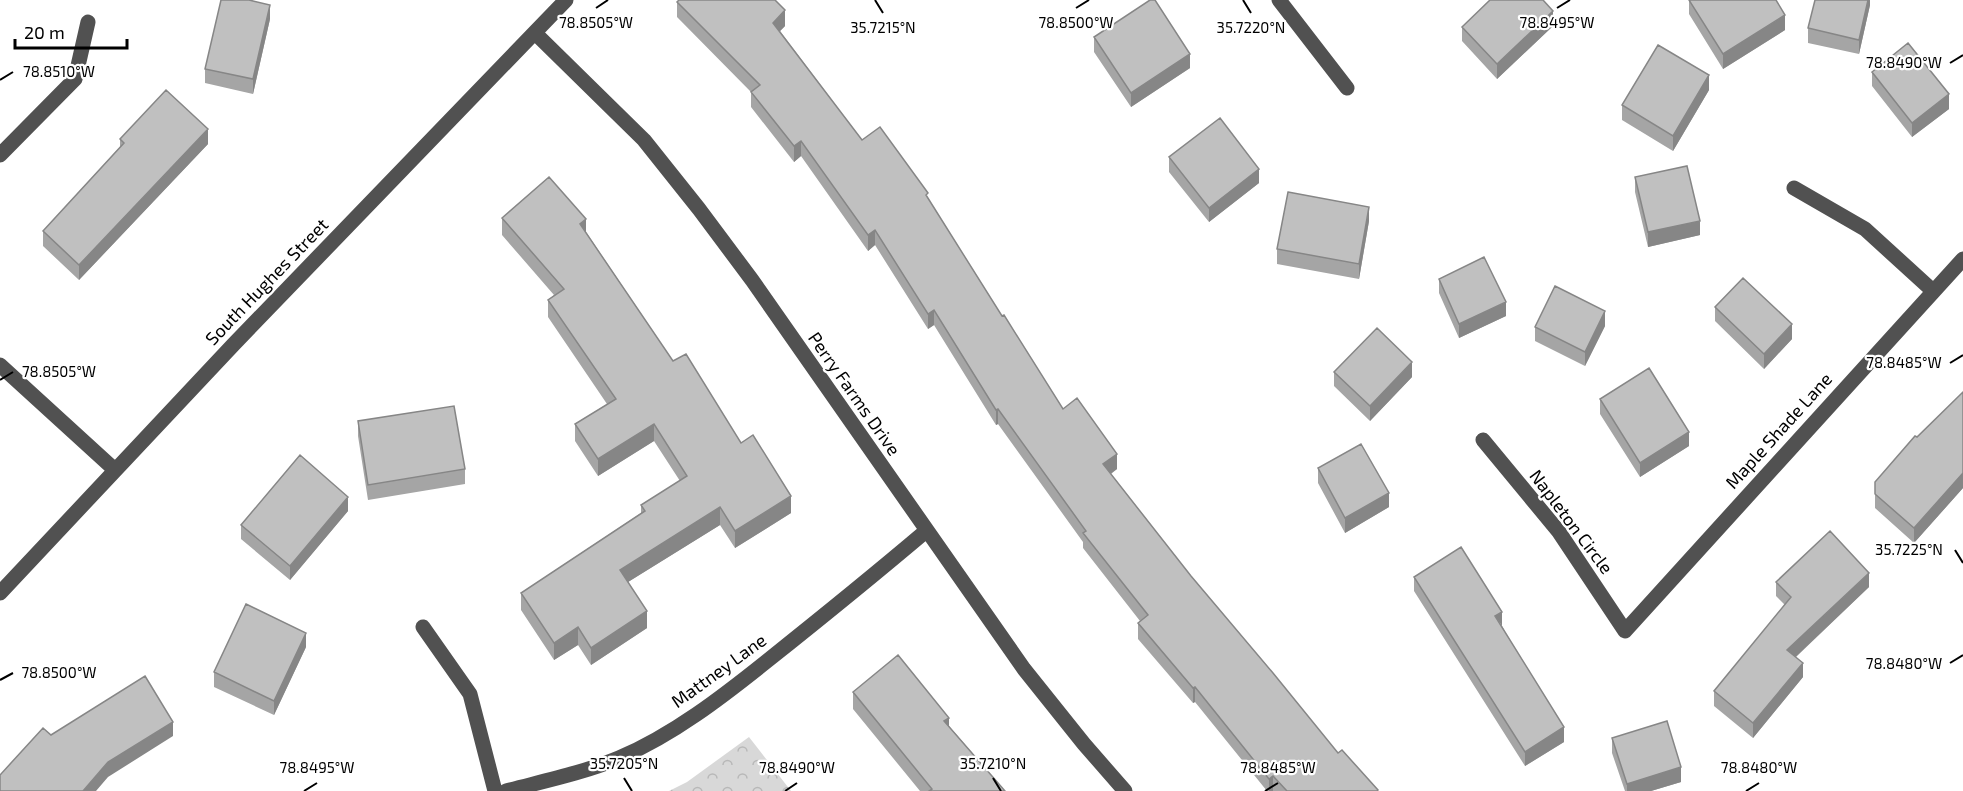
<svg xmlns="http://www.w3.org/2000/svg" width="1963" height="791" viewBox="0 0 1963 791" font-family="'Exo 2',sans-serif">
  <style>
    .park { fill: url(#park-crowns) }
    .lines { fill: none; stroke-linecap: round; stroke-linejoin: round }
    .minor { stroke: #515151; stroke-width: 15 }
    .wall { fill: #a5a5a5 }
    .shaded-wall { fill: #868686 }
    .building { fill: #c0c0c0; stroke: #868686; stroke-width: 1.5 }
    .ticks { fill: none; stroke: #000; stroke-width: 2 }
    .labels { text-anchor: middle; stroke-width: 4.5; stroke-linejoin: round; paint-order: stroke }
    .street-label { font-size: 18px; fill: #000; stroke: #fff }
    .ticks-label { font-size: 15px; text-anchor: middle; fill: #000; stroke: #fff; stroke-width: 4.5; stroke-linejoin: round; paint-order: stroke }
  </style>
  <defs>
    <pattern id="park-crowns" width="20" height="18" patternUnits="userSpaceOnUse" patternTransform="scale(1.5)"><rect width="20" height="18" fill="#d8d8d8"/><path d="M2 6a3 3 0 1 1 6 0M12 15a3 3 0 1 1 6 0" fill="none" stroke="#b8b8b8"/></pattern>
  </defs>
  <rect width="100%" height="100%" fill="#fff"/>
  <path class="park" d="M 749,737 L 791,791 L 669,791 L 687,782 Z"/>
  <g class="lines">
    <path class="minor" d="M 1279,0 L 1347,88
      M 535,33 L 644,140 L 699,209 L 752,280 L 1024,669 L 1084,744 L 1125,791
      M 0,155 L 75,79 L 88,22
      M 1794,188 L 1865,229 L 1933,291
      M 0,365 L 115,470
      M 1483,440 L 1559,532 L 1625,631 L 1963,259
      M 0,593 L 233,345 L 566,0
      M 423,627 L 470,694 L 495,791
      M 506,791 C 544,781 583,773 619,758 C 673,735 722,697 767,661 C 821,618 874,575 926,531"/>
  </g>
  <path class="wall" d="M 1689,0 L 1785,30 L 1723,69 L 1689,14 Z
    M 1870,0 L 1870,5 L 1859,54 L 1808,43 L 1808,28 Z
    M 677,2 L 785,26 L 780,31 L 862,140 L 928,198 L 1002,316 L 1063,409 L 1117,469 L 1111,474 L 1191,576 L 1338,753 L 1378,791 L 1267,791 L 1195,702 L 1193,703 L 1138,639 L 1138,623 L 1140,621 L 1083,548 L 1083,542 L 998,424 L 996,425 L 934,325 L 928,329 L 875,245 L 868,251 L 801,156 L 794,162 L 751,107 L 751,92 L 677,17 Z
    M 270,19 L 253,94 L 205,83 L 205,69 Z
    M 1553,26 L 1497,79 L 1462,41 L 1462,27 Z
    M 1094,37 L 1190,68 L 1131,107 L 1094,52 Z
    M 1872,72 L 1949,109 L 1912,137 L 1872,86 Z
    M 1709,90 L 1673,151 L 1622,120 L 1622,105 Z
    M 120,139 L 208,144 L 79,280 L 43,246 L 43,231 L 120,147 Z
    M 1169,157 L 1259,183 L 1209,222 L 1169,172 Z
    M 1635,177 L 1700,235 L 1648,247 L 1635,192 Z
    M 502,218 L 586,232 L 673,361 L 741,443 L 791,513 L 735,548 L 720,525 L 628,582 L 647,628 L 591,665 L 578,645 L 554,660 L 521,610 L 521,593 L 641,513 L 641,505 L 680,481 L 654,441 L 598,476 L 575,441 L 575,424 L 607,404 L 548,317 L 548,300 L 554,295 L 502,235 Z
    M 1369,221 L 1359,279 L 1277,264 L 1277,249 Z
    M 1439,279 L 1506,316 L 1459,338 L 1439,293 Z
    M 1715,307 L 1792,339 L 1764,369 L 1715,321 Z
    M 1605,326 L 1585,366 L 1535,341 L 1535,327 Z
    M 1334,372 L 1412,377 L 1370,421 L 1334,386 Z
    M 1963,392 L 1963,488 L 1914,543 L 1875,508 L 1875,482 L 1917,437 Z
    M 1600,399 L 1689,446 L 1640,477 L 1600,414 Z
    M 358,421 L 465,469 L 465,484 L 368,500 L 358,436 Z
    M 1318,468 L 1389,507 L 1345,533 L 1318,483 Z
    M 348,511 L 290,580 L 241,539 L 241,525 Z
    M 1414,577 L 1502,626 L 1564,742 L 1525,766 L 1414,591 Z
    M 1776,582 L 1869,587 L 1796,657 L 1803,677 L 1753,738 L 1714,706 L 1714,691 L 1785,605 L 1776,596 Z
    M 306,647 L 274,715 L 214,687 L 214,672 Z
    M 853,692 L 949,726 L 1005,791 L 920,791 L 853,709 Z
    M 1612,738 L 1681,782 L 1651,791 L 1625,791 L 1612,753 Z"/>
  <path class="shaded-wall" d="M 1868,0 L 1870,0 L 1870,5 L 1859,54 L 1859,40 Z
    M 270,5 L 270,19 L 253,94 L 253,79 Z
    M 785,10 L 785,26 L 773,38 L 773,23 Z
    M 1553,11 L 1553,26 L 1497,79 L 1497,64 Z
    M 1785,15 L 1785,30 L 1723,69 L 1723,54 Z
    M 1190,54 L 1190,68 L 1131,107 L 1131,93 Z
    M 1709,75 L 1709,90 L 1673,151 L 1673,136 Z
    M 1949,94 L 1949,109 L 1912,137 L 1912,123 Z
    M 208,129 L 208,144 L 79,280 L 79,265 Z
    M 801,141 L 801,156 L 794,162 L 794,146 Z
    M 1259,169 L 1259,183 L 1209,222 L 1209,208 Z
    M 1369,207 L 1369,221 L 1359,279 L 1359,264 Z
    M 586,219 L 586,236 L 580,224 Z
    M 1700,221 L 1700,235 L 1648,247 L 1648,232 Z
    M 875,230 L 875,245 L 868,251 L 868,235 Z
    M 1506,302 L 1506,316 L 1459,338 L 1459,324 Z
    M 934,310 L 934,325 L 928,329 L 928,314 Z
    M 1605,311 L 1605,326 L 1585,366 L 1585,352 Z
    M 1792,324 L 1792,339 L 1764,369 L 1764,354 Z
    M 1412,362 L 1412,377 L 1370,421 L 1370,406 Z
    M 998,409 L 998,424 L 996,425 L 996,410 Z
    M 654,424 L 654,441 L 598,476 L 598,459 Z
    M 1689,432 L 1689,446 L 1640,477 L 1640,463 Z
    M 1117,454 L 1117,469 L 1103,479 L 1103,464 Z
    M 1963,473 L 1963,488 L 1914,543 L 1914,528 Z
    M 1389,493 L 1389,507 L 1345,533 L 1345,518 Z
    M 791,496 L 791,513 L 735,548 L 735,531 Z
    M 348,497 L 348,511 L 290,580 L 290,566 Z
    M 720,507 L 720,525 L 620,587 L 620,570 Z
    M 1869,573 L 1869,587 L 1787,665 L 1787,650 Z
    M 647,611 L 647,628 L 591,665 L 591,648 Z
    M 1502,612 L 1502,626 L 1495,616 Z
    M 578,627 L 578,645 L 554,660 L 554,643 Z
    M 306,633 L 306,647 L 274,715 L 274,701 Z
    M 1803,663 L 1803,677 L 1753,738 L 1753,723 Z
    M 1195,687 L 1195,702 L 1193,703 L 1193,688 Z
    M 949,718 L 949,735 L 944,721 Z
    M 173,722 L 173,736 L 108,777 L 96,791 L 83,791 L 108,762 Z
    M 1564,727 L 1564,742 L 1525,766 L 1525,752 Z
    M 1681,767 L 1681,782 L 1651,791 L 1627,791 L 1627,784 Z
    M 1273,776 L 1273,791 L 1269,791 L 1269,779 Z"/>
  <path class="building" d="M 221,0 L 249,0 L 270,5 L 253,79 L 205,69 Z
    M 679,0 L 775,0 L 785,10 L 773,23 L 862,140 L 880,127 L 928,193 L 926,195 L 1002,316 L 1004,315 L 1063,409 L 1077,398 L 1117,454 L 1103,464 L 1191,576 L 1273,673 L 1338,753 L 1342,750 L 1378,790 L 1377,791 L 1287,791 L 1273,776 L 1269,779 L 1195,687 L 1193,688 L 1138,623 L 1148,615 L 1083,533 L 1086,531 L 998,409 L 996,410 L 934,310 L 928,314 L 875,230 L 868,235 L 801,141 L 794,146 L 751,92 L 760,85 L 677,2 Z
    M 1150,0 L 1155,0 L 1190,54 L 1131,93 L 1094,37 Z
    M 1490,0 L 1543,0 L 1553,11 L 1497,64 L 1462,27 Z
    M 1689,0 L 1776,0 L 1785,15 L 1723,54 Z
    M 1815,0 L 1868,0 L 1859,40 L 1808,28 Z
    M 1908,43 L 1949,94 L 1912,123 L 1872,72 Z
    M 1658,45 L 1709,75 L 1673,136 L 1622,105 Z
    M 166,90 L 208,129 L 79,265 L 43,231 L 124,143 L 120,139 Z
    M 1220,118 L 1259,169 L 1209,208 L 1169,157 Z
    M 1687,166 L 1700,221 L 1648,232 L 1635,177 Z
    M 549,177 L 586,219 L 580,224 L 673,361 L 686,354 L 741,443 L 753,435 L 791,496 L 735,531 L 720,507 L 620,570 L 647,611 L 591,648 L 578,627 L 554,643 L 521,593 L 645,511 L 641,505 L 687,476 L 654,424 L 598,459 L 575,424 L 616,399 L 548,300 L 564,289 L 502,218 Z
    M 1288,192 L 1369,207 L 1359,264 L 1277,249 Z
    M 1484,257 L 1506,302 L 1459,324 L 1439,279 Z
    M 1743,278 L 1792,324 L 1764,354 L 1715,307 Z
    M 1555,286 L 1605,311 L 1585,352 L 1535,327 Z
    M 1377,328 L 1412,362 L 1370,406 L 1334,372 Z
    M 1649,368 L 1689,432 L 1640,463 L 1600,399 Z
    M 1963,392 L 1963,473 L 1914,528 L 1875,494 L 1875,482 L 1915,436 L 1917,437 Z
    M 454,406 L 465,469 L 368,485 L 358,421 Z
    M 1361,444 L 1389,493 L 1345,518 L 1318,468 Z
    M 300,455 L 348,497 L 290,566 L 241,525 Z
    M 1830,531 L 1869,573 L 1787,650 L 1803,663 L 1753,723 L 1714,691 L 1791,597 L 1776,582 Z
    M 1461,547 L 1502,612 L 1495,616 L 1564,727 L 1525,752 L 1414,577 Z
    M 246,604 L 306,633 L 274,701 L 214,672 Z
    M 898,655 L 949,718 L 944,721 L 1005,791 L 929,791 L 932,789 L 853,692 Z
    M 145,676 L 173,722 L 108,762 L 83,791 L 0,791 L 0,775 L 43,728 L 51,735 Z
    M 1667,721 L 1681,767 L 1627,784 L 1612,738 Z"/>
  <path class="ticks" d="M 875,0 L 883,13M 1243,0 L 1251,13M 596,8 L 608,0M 1076,8 L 1089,0M 1557,8 L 1570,0M 1950,63 L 1963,55M 0,80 L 13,72M 1950,363 L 1963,355M 0,380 L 13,372M 1955,550 L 1963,563M 1950,663 L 1963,655M 0,680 L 13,673M 624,778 L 632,791M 993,778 L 1001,791M 304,791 L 317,783M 785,791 L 797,783M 1265,791 L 1278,783M 1746,791 L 1759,783"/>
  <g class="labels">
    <g class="street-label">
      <text transform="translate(267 282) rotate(-46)" y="6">South Hughes Street</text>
      <text transform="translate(854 394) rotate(55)" y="6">Perry Farms Drive</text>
      <text transform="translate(1779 431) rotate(-48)" y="6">Maple Shade Lane</text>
      <text transform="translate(1571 522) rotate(53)" y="6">Napleton Circle</text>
      <text transform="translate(719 671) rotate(-36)" y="6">Mattney Lane</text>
    </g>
  </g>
  <g class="ticks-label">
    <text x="596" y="28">78.8505°W</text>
    <text x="1076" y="28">78.8500°W</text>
    <text x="1557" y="28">78.8495°W</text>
    <text x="883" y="33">35.7215°N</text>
    <text x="1251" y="33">35.7220°N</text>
    <text x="1904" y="68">78.8490°W</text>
    <text x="59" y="77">78.8510°W</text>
    <text x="1904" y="368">78.8485°W</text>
    <text x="59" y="377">78.8505°W</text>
    <text x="1909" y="555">35.7225°N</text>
    <text x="1904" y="669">78.8480°W</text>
    <text x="59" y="678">78.8500°W</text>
    <text x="624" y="769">35.7205°N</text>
    <text x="993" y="769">35.7210°N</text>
    <text x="317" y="773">78.8495°W</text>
    <text x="797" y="773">78.8490°W</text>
    <text x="1278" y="773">78.8485°W</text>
    <text x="1759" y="773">78.8480°W</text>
  </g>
  <path d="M15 39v9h112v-9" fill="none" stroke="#000000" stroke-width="3"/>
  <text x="24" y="39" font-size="18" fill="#000000" stroke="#ffffff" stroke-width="4.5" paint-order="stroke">20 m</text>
</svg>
